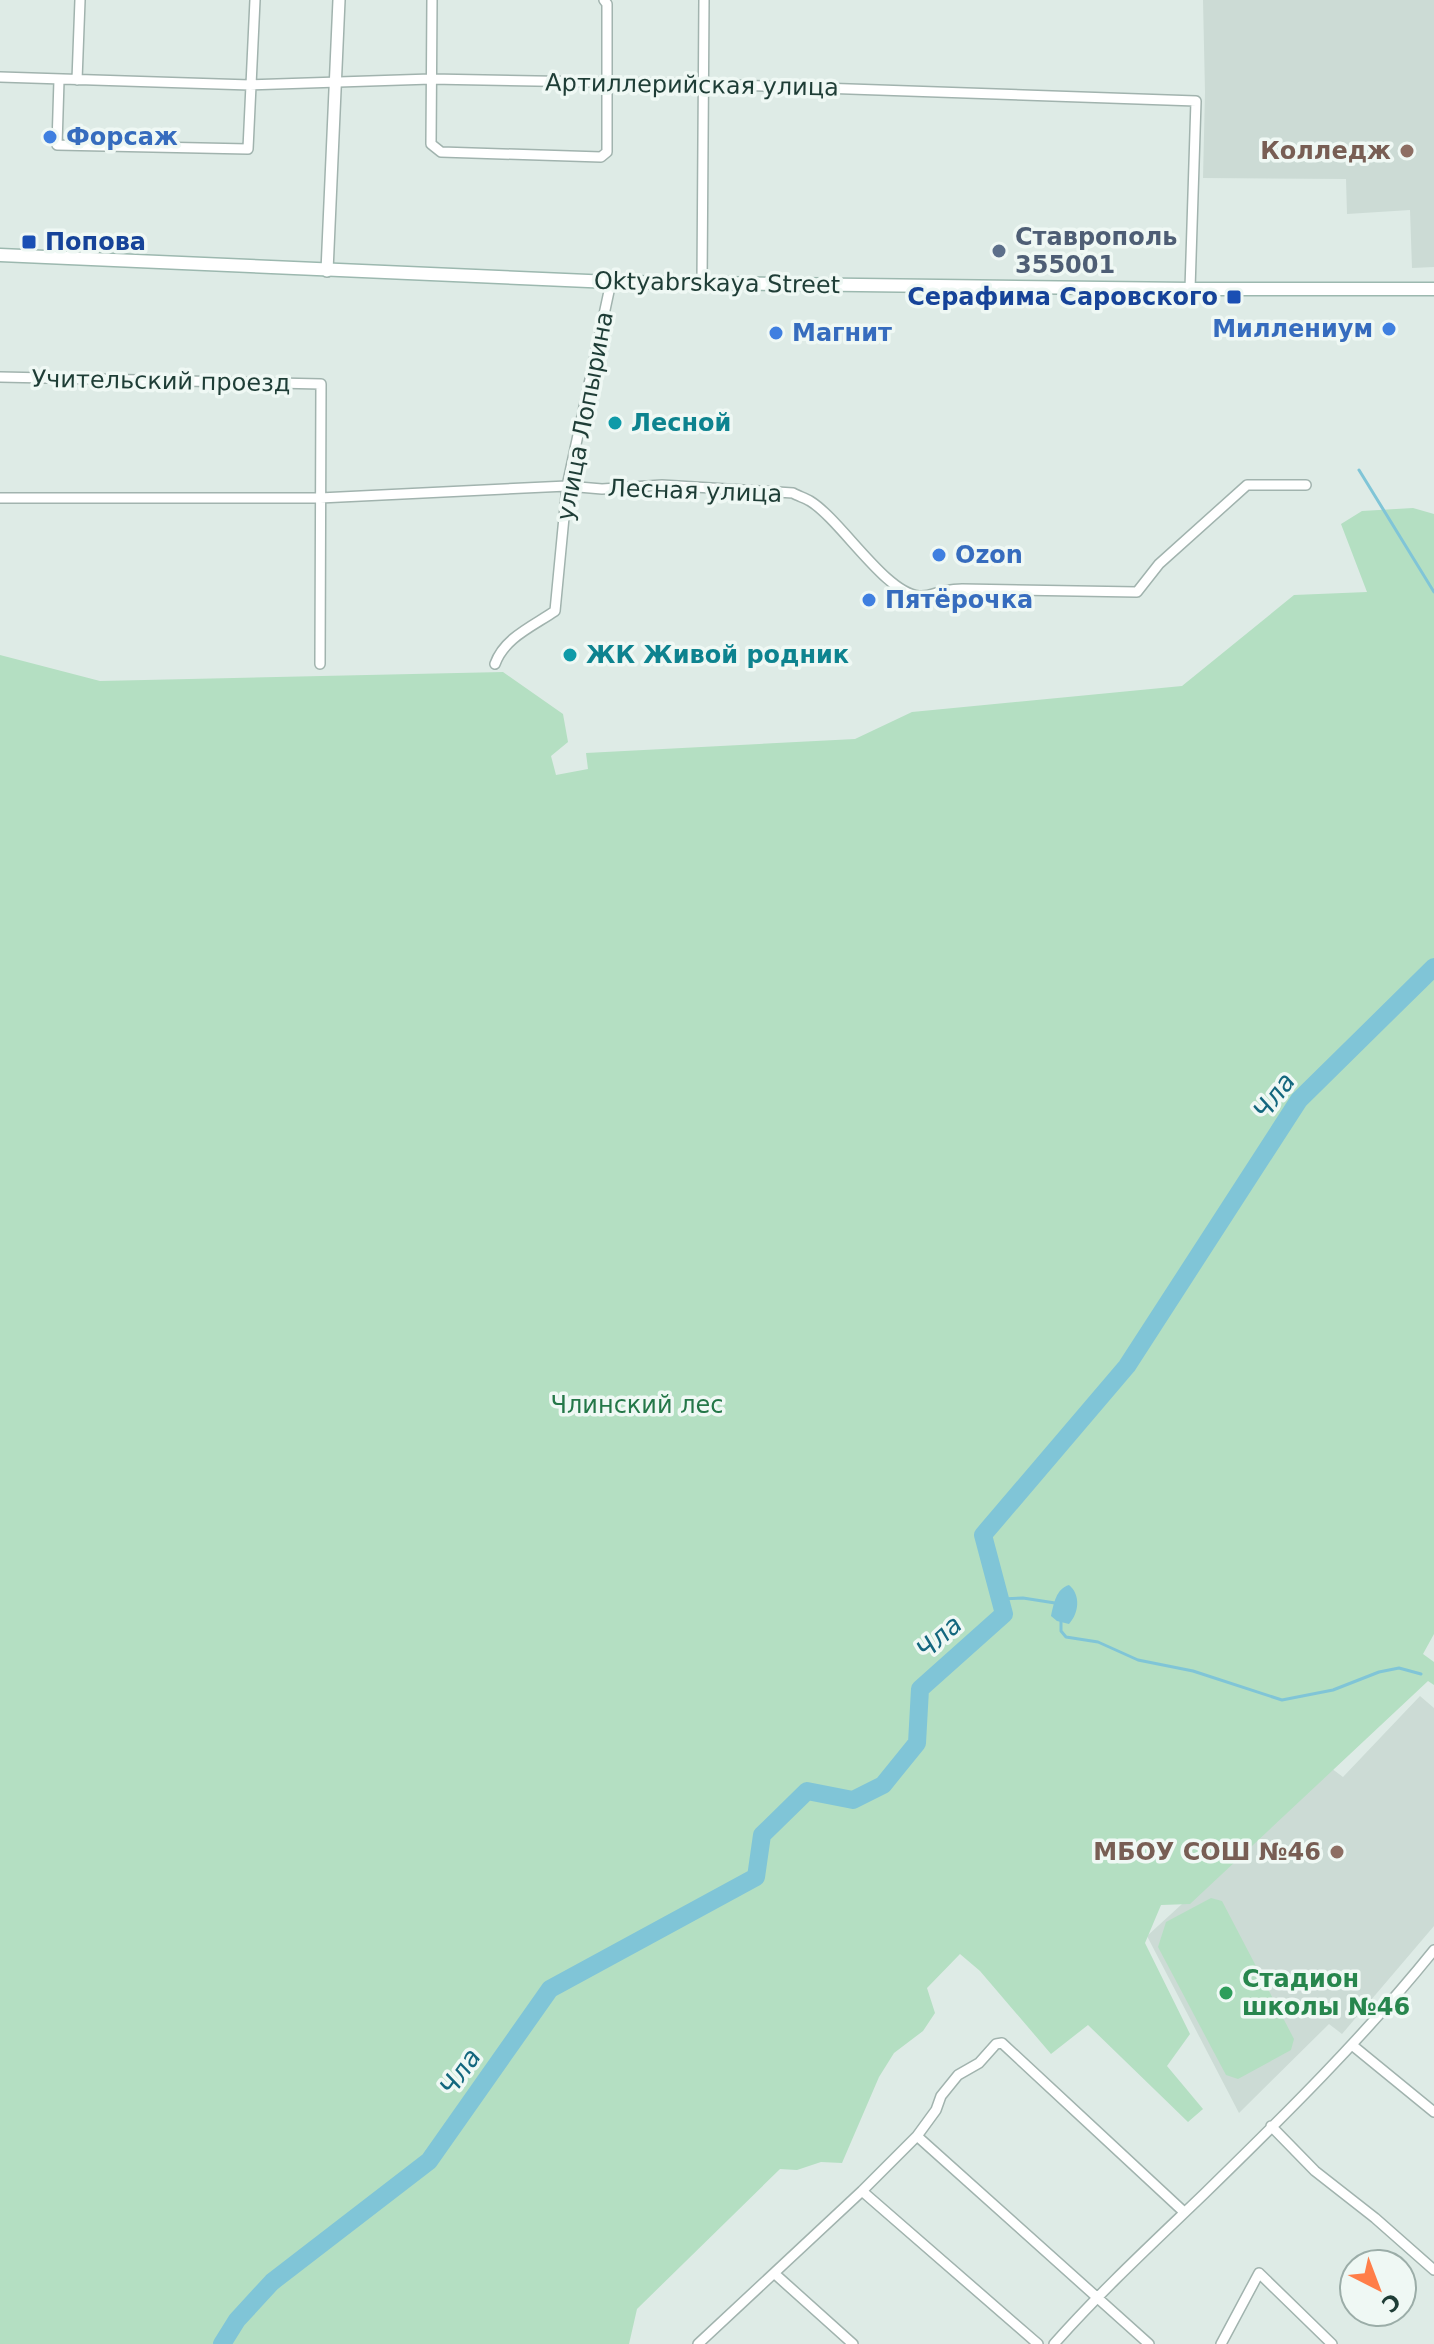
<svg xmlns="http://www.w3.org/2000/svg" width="1434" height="2344" viewBox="0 0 1434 2344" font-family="'DejaVu Sans',sans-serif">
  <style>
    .built { fill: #ccdbd5 }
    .green { fill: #b4dfc2 }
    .water { fill: #80c5d7 }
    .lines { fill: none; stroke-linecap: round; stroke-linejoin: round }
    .stream { stroke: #80c5d7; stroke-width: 3 }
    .river { stroke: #80c5d7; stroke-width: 18 }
    .minor-casing { stroke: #a1b3ae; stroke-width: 12 }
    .tertiary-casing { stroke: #a1b3ae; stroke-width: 14 }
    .secondary-casing { stroke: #9cb8af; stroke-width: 15 }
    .minor { stroke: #fff; stroke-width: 9 }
    .tertiary { stroke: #fff; stroke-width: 11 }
    .secondary { stroke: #fff; stroke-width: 12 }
    .shop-dot { fill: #3f7fe0; stroke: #eff8f4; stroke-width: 3 }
    .education-dot { fill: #8d6e63; stroke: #eff8f4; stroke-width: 3 }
    .transit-dot { fill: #1a4fb4; stroke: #eff8f4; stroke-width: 3 }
    .service-dot { fill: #5c6f8a; stroke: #eff8f4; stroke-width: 3 }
    .culture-dot { fill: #0f9aa8; stroke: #eff8f4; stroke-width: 3 }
    .leisure-dot { fill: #2e9e5b; stroke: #eff8f4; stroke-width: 3 }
    .labels { text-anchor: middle; stroke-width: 7; stroke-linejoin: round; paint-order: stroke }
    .street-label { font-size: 24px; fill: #1e3d36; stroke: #eff8f4 }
    .shop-label { font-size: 24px; font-weight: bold; fill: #366cbe; stroke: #eff8f4; text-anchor: start }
    .education-label { font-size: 24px; font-weight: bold; fill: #785e54; stroke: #eff8f4; text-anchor: end }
    .service-label { font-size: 24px; font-weight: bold; fill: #4e5e75; stroke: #eff8f4; text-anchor: start }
    .transit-label { font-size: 24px; font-weight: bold; fill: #164399; stroke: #eff8f4; text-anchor: start }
    .culture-label { font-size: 24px; font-weight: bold; fill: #0d838f; stroke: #eff8f4; text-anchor: start }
    .park-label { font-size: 24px; fill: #247748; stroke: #eff8f4 }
    .leisure-label { font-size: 24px; font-weight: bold; fill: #27864d; stroke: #eff8f4; text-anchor: start }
    .water-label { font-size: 26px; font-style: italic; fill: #13677e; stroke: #eff8f4 }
  </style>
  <rect width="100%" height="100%" fill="#deebe6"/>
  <path class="built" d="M 1203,0 L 1434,0 L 1434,267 L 1412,268 L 1410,210 L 1347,214 L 1346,179 L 1203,178 L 1205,92 Z
    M 1420,1696 L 1434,1708 L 1434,1926 L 1342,2034 L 1329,2024 L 1239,2113 L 1147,1936 L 1331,1768 L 1343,1777 Z"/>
  <path class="green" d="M 1413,508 L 1434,514 L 1434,1634 L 1423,1654 L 1434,1662 L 1434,1685 L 1428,1681 L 1190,1904 L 1161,1905 L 1145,1943 L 1190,2034 L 1167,2066 L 1203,2109 L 1188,2122 L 1088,2025 L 1051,2054 L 980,1971 L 960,1954 L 927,1988 L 935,2013 L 923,2031 L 894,2053 L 879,2077 L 842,2163 L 821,2162 L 797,2170 L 780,2169 L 637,2309 L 629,2344 L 0,2344 L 0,655 L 100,681 L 503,672 L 563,714 L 568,742 L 551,756 L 556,775 L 588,769 L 586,753 L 855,739 L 912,712 L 1182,686 L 1294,595 L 1367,592 L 1341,524 L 1362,511 Z
    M 1211,1898 L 1222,1901 L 1294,2039 L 1291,2050 L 1238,2079 L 1226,2075 L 1158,1947 L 1166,1922 Z"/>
  <path class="water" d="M 1069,1585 C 1081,1595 1079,1613 1069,1624 L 1057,1621 L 1051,1616 C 1054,1603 1056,1589 1069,1585 Z"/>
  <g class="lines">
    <path class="stream" d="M 1359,470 L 1434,592
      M 1000,1599 L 1023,1598 L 1055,1603
      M 1061,1618 L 1061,1631 L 1066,1637 L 1098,1642 L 1138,1660 L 1193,1671 L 1282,1700 L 1333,1690 L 1379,1672 L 1399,1668 L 1421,1674"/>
    <path class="river" d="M 222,2344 L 237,2320 L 272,2282 L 429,2161 L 550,1989 L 756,1877 L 762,1835 L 807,1791 L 853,1800 L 883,1785 L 917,1743 L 920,1689 L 1004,1614 L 983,1535 L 1127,1366 L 1299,1100 L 1434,967"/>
    <defs>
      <path id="minor" d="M 432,0 L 431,144 L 441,152 L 601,157 L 607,152 L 607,4 L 604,0
        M 0,77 L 250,85 L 431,79 L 703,84 L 1196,101 L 1190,289
        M 59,80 L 57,145 L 248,149 L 255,0
        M 77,80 L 80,0
        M 702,283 L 704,0
        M 0,377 L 321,384 L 320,664
        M 0,498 L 320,498 L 567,486 L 602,489 L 662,485 L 793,493 C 798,496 805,498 810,501 C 841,520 885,593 919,596 C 929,597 934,593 943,591 C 949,590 956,589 962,589 L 1137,592 L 1159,564 L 1247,485 L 1306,485
        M 495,664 C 504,638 533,626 555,611 L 567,486 L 611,282
        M 1352,2045 L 1434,2112
        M 1271,2126 L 1315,2171 L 1375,2218 L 1434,2270
        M 917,2136 L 1149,2344
        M 862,2191 L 1038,2344
        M 775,2274 L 853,2344
        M 698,2344 L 862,2191 L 917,2136 L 936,2110 L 941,2096 L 958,2075 L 979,2063 L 996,2044 L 1002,2043 L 1184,2212
        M 1054,2344 C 1101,2291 1153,2243 1204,2194 C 1284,2116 1364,2037 1434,1950
        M 1221,2344 L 1259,2273 L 1332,2344"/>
      <path id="tertiary" d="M 327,271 L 339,0"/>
      <path id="secondary" d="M 0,255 L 611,282 L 1190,289 L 1434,289"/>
    </defs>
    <use href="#minor" class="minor-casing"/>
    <use href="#tertiary" class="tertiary-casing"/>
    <use href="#secondary" class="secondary-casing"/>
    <use href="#minor" class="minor"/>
    <use href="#tertiary" class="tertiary"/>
    <use href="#secondary" class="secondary"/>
  </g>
  <g class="shop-dot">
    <circle cx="50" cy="137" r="8"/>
    <circle cx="1389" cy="329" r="8"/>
    <circle cx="776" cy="333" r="8"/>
    <circle cx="939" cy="555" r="8"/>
    <circle cx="869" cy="600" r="8"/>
  </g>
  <g class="education-dot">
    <circle cx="1407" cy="151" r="8"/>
    <circle cx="1337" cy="1852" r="8"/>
  </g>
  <g class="transit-dot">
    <rect x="21" y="234" width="16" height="16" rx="4"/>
    <rect x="1226" y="289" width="16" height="16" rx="4"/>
  </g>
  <circle class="service-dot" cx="999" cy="251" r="8"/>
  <g class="culture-dot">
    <circle cx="615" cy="423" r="8"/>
    <circle cx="570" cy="655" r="8"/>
  </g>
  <circle class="leisure-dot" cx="1226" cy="1993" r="8"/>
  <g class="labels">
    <g class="street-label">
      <text transform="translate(692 85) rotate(1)" y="8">Артиллерийская улица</text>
      <text transform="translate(717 283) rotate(1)" y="8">Oktyabrskaya Street</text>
      <text transform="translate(161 381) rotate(1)" y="8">Учительский проезд</text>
      <text transform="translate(585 416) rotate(-79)" y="8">улица Лопырина</text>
      <text transform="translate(695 491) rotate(2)" y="8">Лесная улица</text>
    </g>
    <g class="shop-label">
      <text x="66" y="145">Форсаж</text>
      <text x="1373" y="337" text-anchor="end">Миллениум</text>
      <text x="792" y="341">Магнит</text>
      <text x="955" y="563">Ozon</text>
      <text x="885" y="608">Пятёрочка</text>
    </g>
    <g class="education-label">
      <text x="1391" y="159">Колледж</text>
      <text x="1321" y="1860">МБОУ СОШ №46</text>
    </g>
    <g class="service-label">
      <text x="1015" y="245">Ставрополь<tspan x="1015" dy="28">355001</tspan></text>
    </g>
    <g class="transit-label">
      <text x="45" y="250">Попова</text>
      <text x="1218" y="305" text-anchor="end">Серафима Саровского</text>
    </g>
    <g class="culture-label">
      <text x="631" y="431">Лесной</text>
      <text x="586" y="663">ЖК Живой родник</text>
    </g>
    <g class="park-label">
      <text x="637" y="1413">Члинский лес</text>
    </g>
    <g class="leisure-label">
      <text x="1242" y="1987">Стадион<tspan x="1242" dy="28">школы №46</tspan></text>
    </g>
    <g class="water-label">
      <text transform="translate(1274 1096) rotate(-53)" y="9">Чла</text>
      <text transform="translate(939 1637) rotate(-42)" y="9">Чла</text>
      <text transform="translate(460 2072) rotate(-55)" y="9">Чла</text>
    </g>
  </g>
  <g transform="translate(1378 2288) rotate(138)"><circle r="38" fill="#eff8f4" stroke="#9bada8" stroke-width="2"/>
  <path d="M0-6L14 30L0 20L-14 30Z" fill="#ff7e49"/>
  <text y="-12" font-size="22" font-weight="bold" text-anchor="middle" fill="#1e3d36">С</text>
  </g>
</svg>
